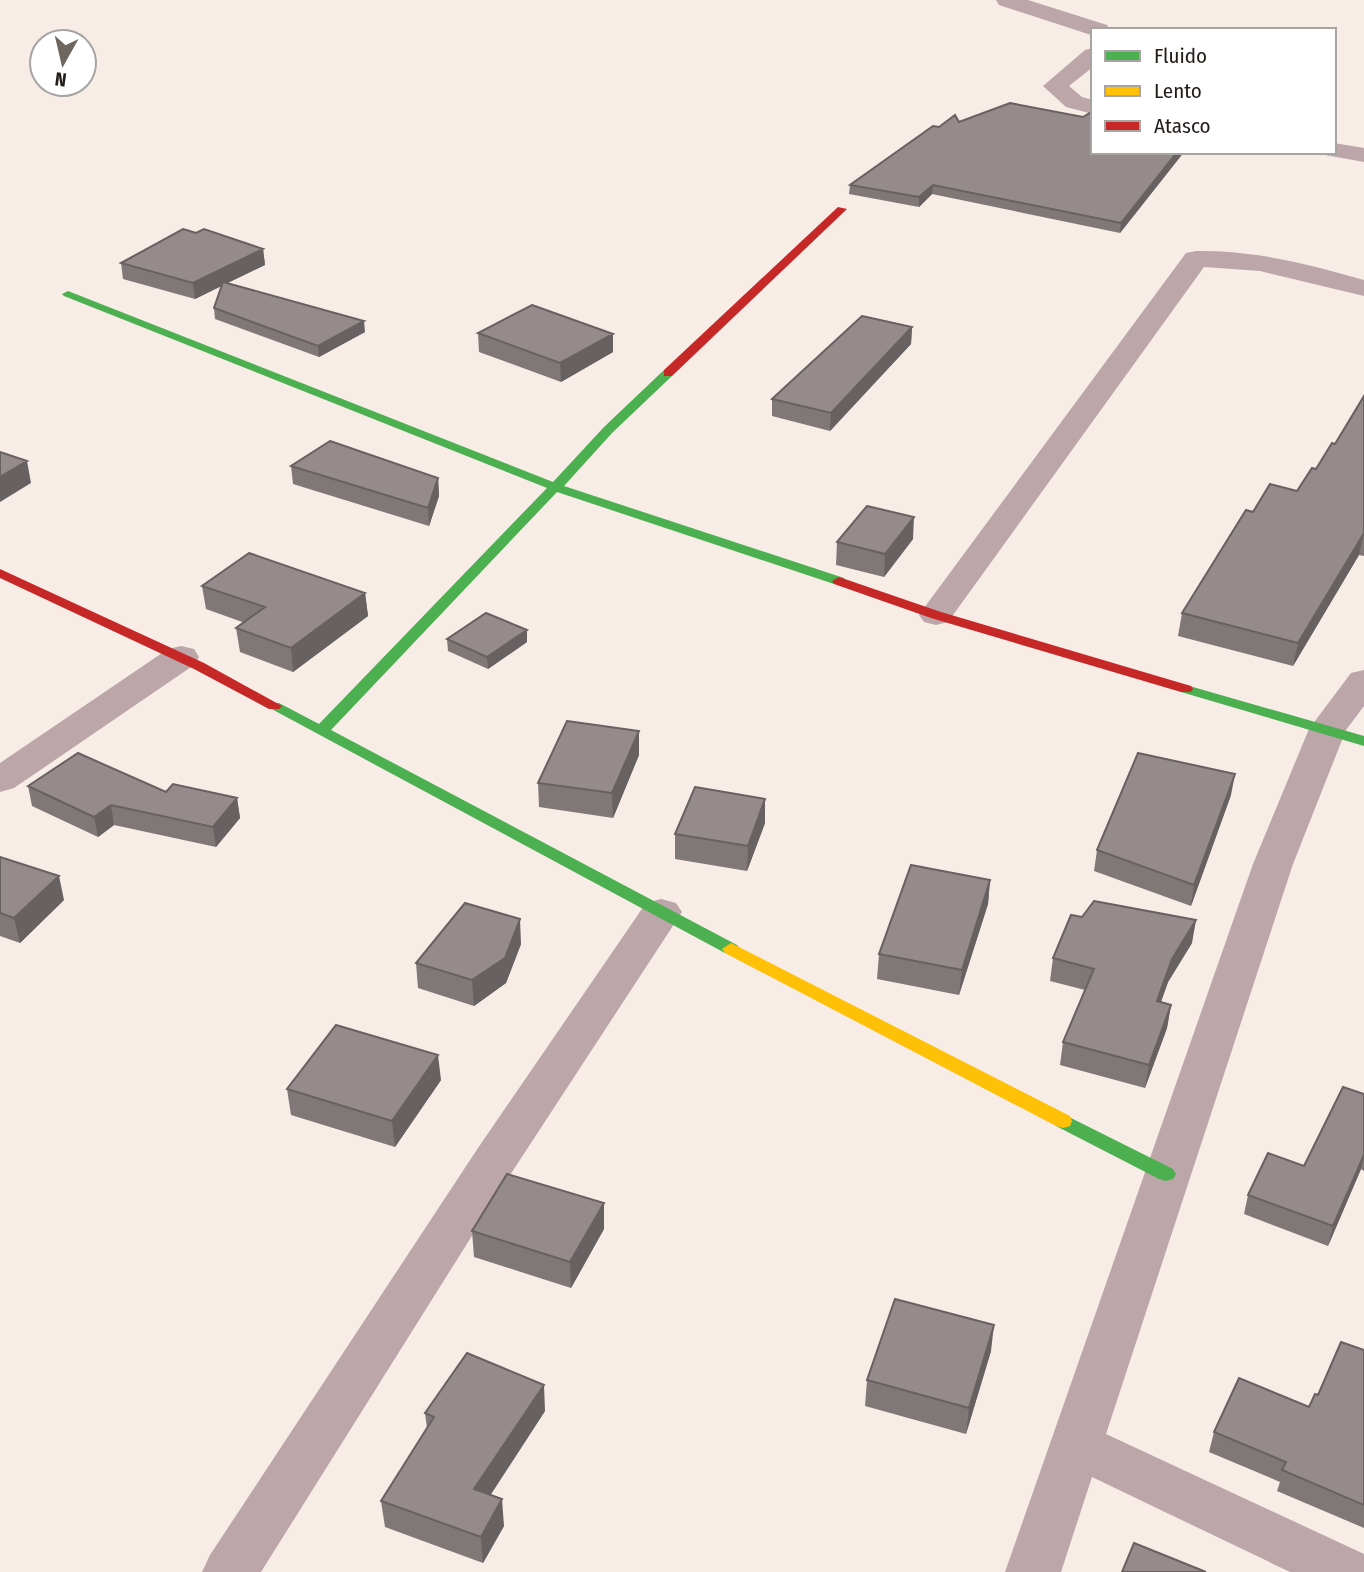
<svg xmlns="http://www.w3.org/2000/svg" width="1364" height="1572" viewBox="0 0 1364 1572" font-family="'Fira Sans Condensed',sans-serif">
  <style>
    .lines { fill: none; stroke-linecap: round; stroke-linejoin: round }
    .street { fill: #bca6a9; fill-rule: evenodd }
    .fast { fill: #4caf50; fill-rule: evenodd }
    .slow { fill: #ffc107; fill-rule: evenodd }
    .jam { fill: #c62828; fill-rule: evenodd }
    .wall { fill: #7f7877 }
    .shaded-wall { fill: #686161 }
    .building { fill: #948b8a; stroke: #686161; stroke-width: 2 }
  </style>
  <rect width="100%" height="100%" fill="#f7ece6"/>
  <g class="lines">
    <path class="street" d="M 996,0 L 1028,0 L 1107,25 L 1110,30 L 1093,30 L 1091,35 L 999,5 Z
      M 1093,48 L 1093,67 L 1069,86 L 1082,97 L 1093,100 L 1093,114 L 1066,107 L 1043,86 L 1085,50 Z
      M 1334,143 L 1364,148 L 1364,162 L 1325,155 L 1323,152 L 1334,152 Z
      M 1196,251 C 1254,250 1308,264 1364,280 L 1364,296 L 1260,271 L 1204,267 L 948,622 L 936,625 L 924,622 L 919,615 L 924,608 L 1186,253 Z
      M 181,646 L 194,649 L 199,657 L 194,665 L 14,788 L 0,792 L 0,763 L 168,649 Z
      M 1364,670 L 1364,706 L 1346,730 L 1293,864 L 1106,1434 L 1364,1554 L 1364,1572 L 1290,1572 L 1092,1477 L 1061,1572 L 1005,1572 L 1253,864 L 1309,729 L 1351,673 Z
      M 661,899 L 676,903 L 682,912 L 512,1172 L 261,1572 L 202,1572 L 210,1555 L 478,1148 L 646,903 Z"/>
    <path class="fast" d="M 68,291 L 553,482 L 604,427 L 664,370 L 672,370 L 672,376 L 612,433 L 564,486 L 844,578 L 846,581 L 844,584 L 834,584 L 557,492 L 331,730 L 737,945 L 740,949 L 737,953 L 725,953 L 266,706 L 269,703 L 279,703 L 319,724 L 547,488 L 64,296 L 62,294 Z
      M 1186,685 L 1364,736 L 1364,746 L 1181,692 L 1179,689 Z
      M 1063,1114 L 1173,1169 L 1176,1174 L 1173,1179 L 1166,1181 L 1159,1179 L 1056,1126 L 1054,1121 L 1056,1116 Z"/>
    <path class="slow" d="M 731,943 L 1070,1116 L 1072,1121 L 1070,1126 L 1063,1128 L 1056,1126 L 725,953 L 722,949 Z"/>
    <path class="jam" d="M 838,207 L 847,209 L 672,376 L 664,376 L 664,370 Z
      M 0,569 L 204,663 L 282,706 L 279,709 L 269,709 L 194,669 L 0,578 Z
      M 839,577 L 941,612 L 1191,686 L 1193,689 L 1191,692 L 1181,692 L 931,618 L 834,584 L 832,581 Z"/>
  </g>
  <path class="wall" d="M 959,122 L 1184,152 L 1120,233 L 932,194 L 919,207 L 849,194 L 850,185 L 939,127 Z
    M 263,249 L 265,265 L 227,283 L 365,332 L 319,357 L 215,319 L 214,308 L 221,286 L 195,299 L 123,279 L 121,263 Z
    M 912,327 L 911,344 L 830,431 L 772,416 L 772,399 Z
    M 478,333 L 613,352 L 561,382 L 479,352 Z
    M 1364,396 L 1364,556 L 1359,555 L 1293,666 L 1178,636 L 1182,613 L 1253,512 L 1297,491 L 1316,469 L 1335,444 Z
    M 291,466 L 438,478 L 439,496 L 429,526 L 293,484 Z
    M 913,539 L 884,577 L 836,565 L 837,542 Z
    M 202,586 L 365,593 L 368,616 L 293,672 L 240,652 L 236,628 L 245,623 L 206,609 Z
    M 527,630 L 527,642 L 488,669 L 448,651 L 447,639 Z
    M 639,755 L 613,818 L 539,807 L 538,783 Z
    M 28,786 L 166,792 L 237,798 L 240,818 L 216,847 L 114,825 L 98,837 L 32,806 Z
    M 1231,795 L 1191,906 L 1094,871 L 1097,850 Z
    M 765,823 L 747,871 L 675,859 L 675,834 Z
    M 0,857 L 64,900 L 20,943 L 0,936 Z
    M 990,880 L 988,904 L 959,995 L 877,979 L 879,954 Z
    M 1192,943 L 1168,982 L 1161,1002 L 1171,1005 L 1167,1028 L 1145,1088 L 1060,1065 L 1063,1042 L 1085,990 L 1050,981 L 1053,958 Z
    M 521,944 L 506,983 L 474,1006 L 418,988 L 416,963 Z
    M 441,1080 L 395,1147 L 291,1115 L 287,1089 Z
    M 1364,1094 L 1364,1171 L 1361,1169 L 1328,1246 L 1244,1214 L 1248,1195 L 1304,1166 Z
    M 604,1229 L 571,1288 L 474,1257 L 472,1231 Z
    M 1364,1350 L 1364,1528 L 1277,1491 L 1280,1482 L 1209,1452 L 1214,1432 L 1309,1407 L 1318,1395 Z
    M 991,1351 L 966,1434 L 865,1406 L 867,1380 Z
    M 545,1411 L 490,1495 L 504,1526 L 483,1563 L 385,1527 L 381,1501 L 427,1428 L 425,1413 Z"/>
  <path class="shaded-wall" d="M 1177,152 L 1184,152 L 1120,233 L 1121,223 Z
    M 933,185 L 932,194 L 919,207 L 919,197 Z
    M 263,249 L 265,265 L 195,299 L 193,283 Z
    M 364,321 L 365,332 L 319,357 L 318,346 Z
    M 912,327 L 911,344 L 830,431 L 831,413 Z
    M 613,334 L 613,352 L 561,382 L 560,363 Z
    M 27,461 L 31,483 L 0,502 L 0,477 Z
    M 438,478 L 439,496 L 429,526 L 428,508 Z
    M 914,517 L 913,539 L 884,577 L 885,554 Z
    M 1364,533 L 1359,555 L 1293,666 L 1298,643 Z
    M 365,593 L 368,616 L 293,672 L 291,648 Z
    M 527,630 L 527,642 L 488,669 L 487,657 Z
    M 639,731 L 639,755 L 613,818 L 612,793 Z
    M 1235,774 L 1231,795 L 1191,906 L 1194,885 Z
    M 237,798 L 240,818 L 216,847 L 213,827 Z
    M 765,799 L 765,823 L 747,871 L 748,846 Z
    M 111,805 L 114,825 L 98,837 L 94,817 Z
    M 59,876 L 64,900 L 20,943 L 14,918 Z
    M 990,880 L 988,904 L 959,995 L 962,970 Z
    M 520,919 L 521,944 L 506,983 L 474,1006 L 472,980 Z
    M 1196,920 L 1192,943 L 1168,982 L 1153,1024 L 1157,1001 L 1172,959 Z
    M 1171,1005 L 1167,1028 L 1145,1088 L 1149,1065 Z
    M 438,1055 L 441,1080 L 395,1147 L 392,1121 Z
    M 1364,1155 L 1361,1169 L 1328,1246 L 1333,1226 Z
    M 604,1203 L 604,1229 L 571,1288 L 570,1262 Z
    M 994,1325 L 991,1351 L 966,1434 L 969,1408 Z
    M 544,1385 L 545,1411 L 477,1516 L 474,1489 Z
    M 502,1499 L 504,1526 L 483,1563 L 481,1537 Z"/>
  <path class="building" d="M 1010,103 L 1083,117 L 1093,111 L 1093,152 L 1177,152 L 1121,223 L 933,185 L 919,197 L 850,185 L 933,126 L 939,127 L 955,115 L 959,122 Z
    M 183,229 L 196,233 L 204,229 L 263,249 L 193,283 L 121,263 Z
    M 223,282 L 364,321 L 318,346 L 214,308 Z
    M 532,305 L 613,334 L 560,363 L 478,333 Z
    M 862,316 L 912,327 L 831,413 L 772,399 Z
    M 1364,396 L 1364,533 L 1298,643 L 1182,613 L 1246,510 L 1253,512 L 1270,484 L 1297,491 L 1312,468 L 1316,469 L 1332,443 L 1335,444 Z
    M 330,441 L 438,478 L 428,508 L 291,466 Z
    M 0,452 L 27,461 L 0,477 Z
    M 867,506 L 914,517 L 885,554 L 837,542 Z
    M 249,553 L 365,593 L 291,648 L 236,628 L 265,607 L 202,586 Z
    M 486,613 L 527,630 L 487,657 L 447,639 Z
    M 567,721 L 639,731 L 612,793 L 538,783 Z
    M 78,753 L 166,792 L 173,784 L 237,798 L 213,827 L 111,805 L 94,817 L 28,786 Z
    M 1138,753 L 1235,774 L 1194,885 L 1097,850 Z
    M 695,787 L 765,799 L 748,846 L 675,834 Z
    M 0,857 L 59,876 L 14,918 L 0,913 Z
    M 911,865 L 990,880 L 962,970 L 879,954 Z
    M 1094,901 L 1196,920 L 1172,959 L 1157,1001 L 1171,1005 L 1149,1065 L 1063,1042 L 1094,969 L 1053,958 L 1071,915 L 1082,917 Z
    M 465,903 L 520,919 L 505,958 L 472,980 L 416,963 Z
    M 336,1025 L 438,1055 L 392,1121 L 287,1089 Z
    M 1343,1087 L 1364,1094 L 1364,1155 L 1333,1226 L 1248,1195 L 1268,1153 L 1304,1166 Z
    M 507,1174 L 604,1203 L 570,1262 L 472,1231 Z
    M 895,1299 L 994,1325 L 969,1408 L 867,1380 Z
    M 1341,1342 L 1364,1350 L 1364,1505 L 1282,1470 L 1286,1462 L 1214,1432 L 1239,1378 L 1309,1407 L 1315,1394 L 1318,1395 Z
    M 467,1353 L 544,1385 L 474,1489 L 502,1499 L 481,1537 L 381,1501 L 434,1417 L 425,1413 Z
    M 1134,1543 L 1206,1572 L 1122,1572 Z"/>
  <rect x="1091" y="28" width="245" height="126" fill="#ffffff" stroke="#a7a4a2" stroke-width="2"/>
  <rect x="1105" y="51" width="35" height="10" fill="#4caf50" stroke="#a7a4a2" stroke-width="2"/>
  <text x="1154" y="63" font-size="21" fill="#241c17">Fluido</text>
  <rect x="1105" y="86" width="35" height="10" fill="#ffc107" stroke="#a7a4a2" stroke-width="2"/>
  <text x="1154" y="98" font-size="21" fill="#241c17">Lento</text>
  <rect x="1105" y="121" width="35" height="10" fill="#c62828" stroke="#a7a4a2" stroke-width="2"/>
  <text x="1154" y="133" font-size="21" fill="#241c17">Atasco</text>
  <g transform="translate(63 63) rotate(188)"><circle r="33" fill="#ffffff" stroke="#a7a4a2" stroke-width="2"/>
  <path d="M0-5L12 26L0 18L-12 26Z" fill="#6e655f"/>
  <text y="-10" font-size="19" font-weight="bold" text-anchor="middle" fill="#241c17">N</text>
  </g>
</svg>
